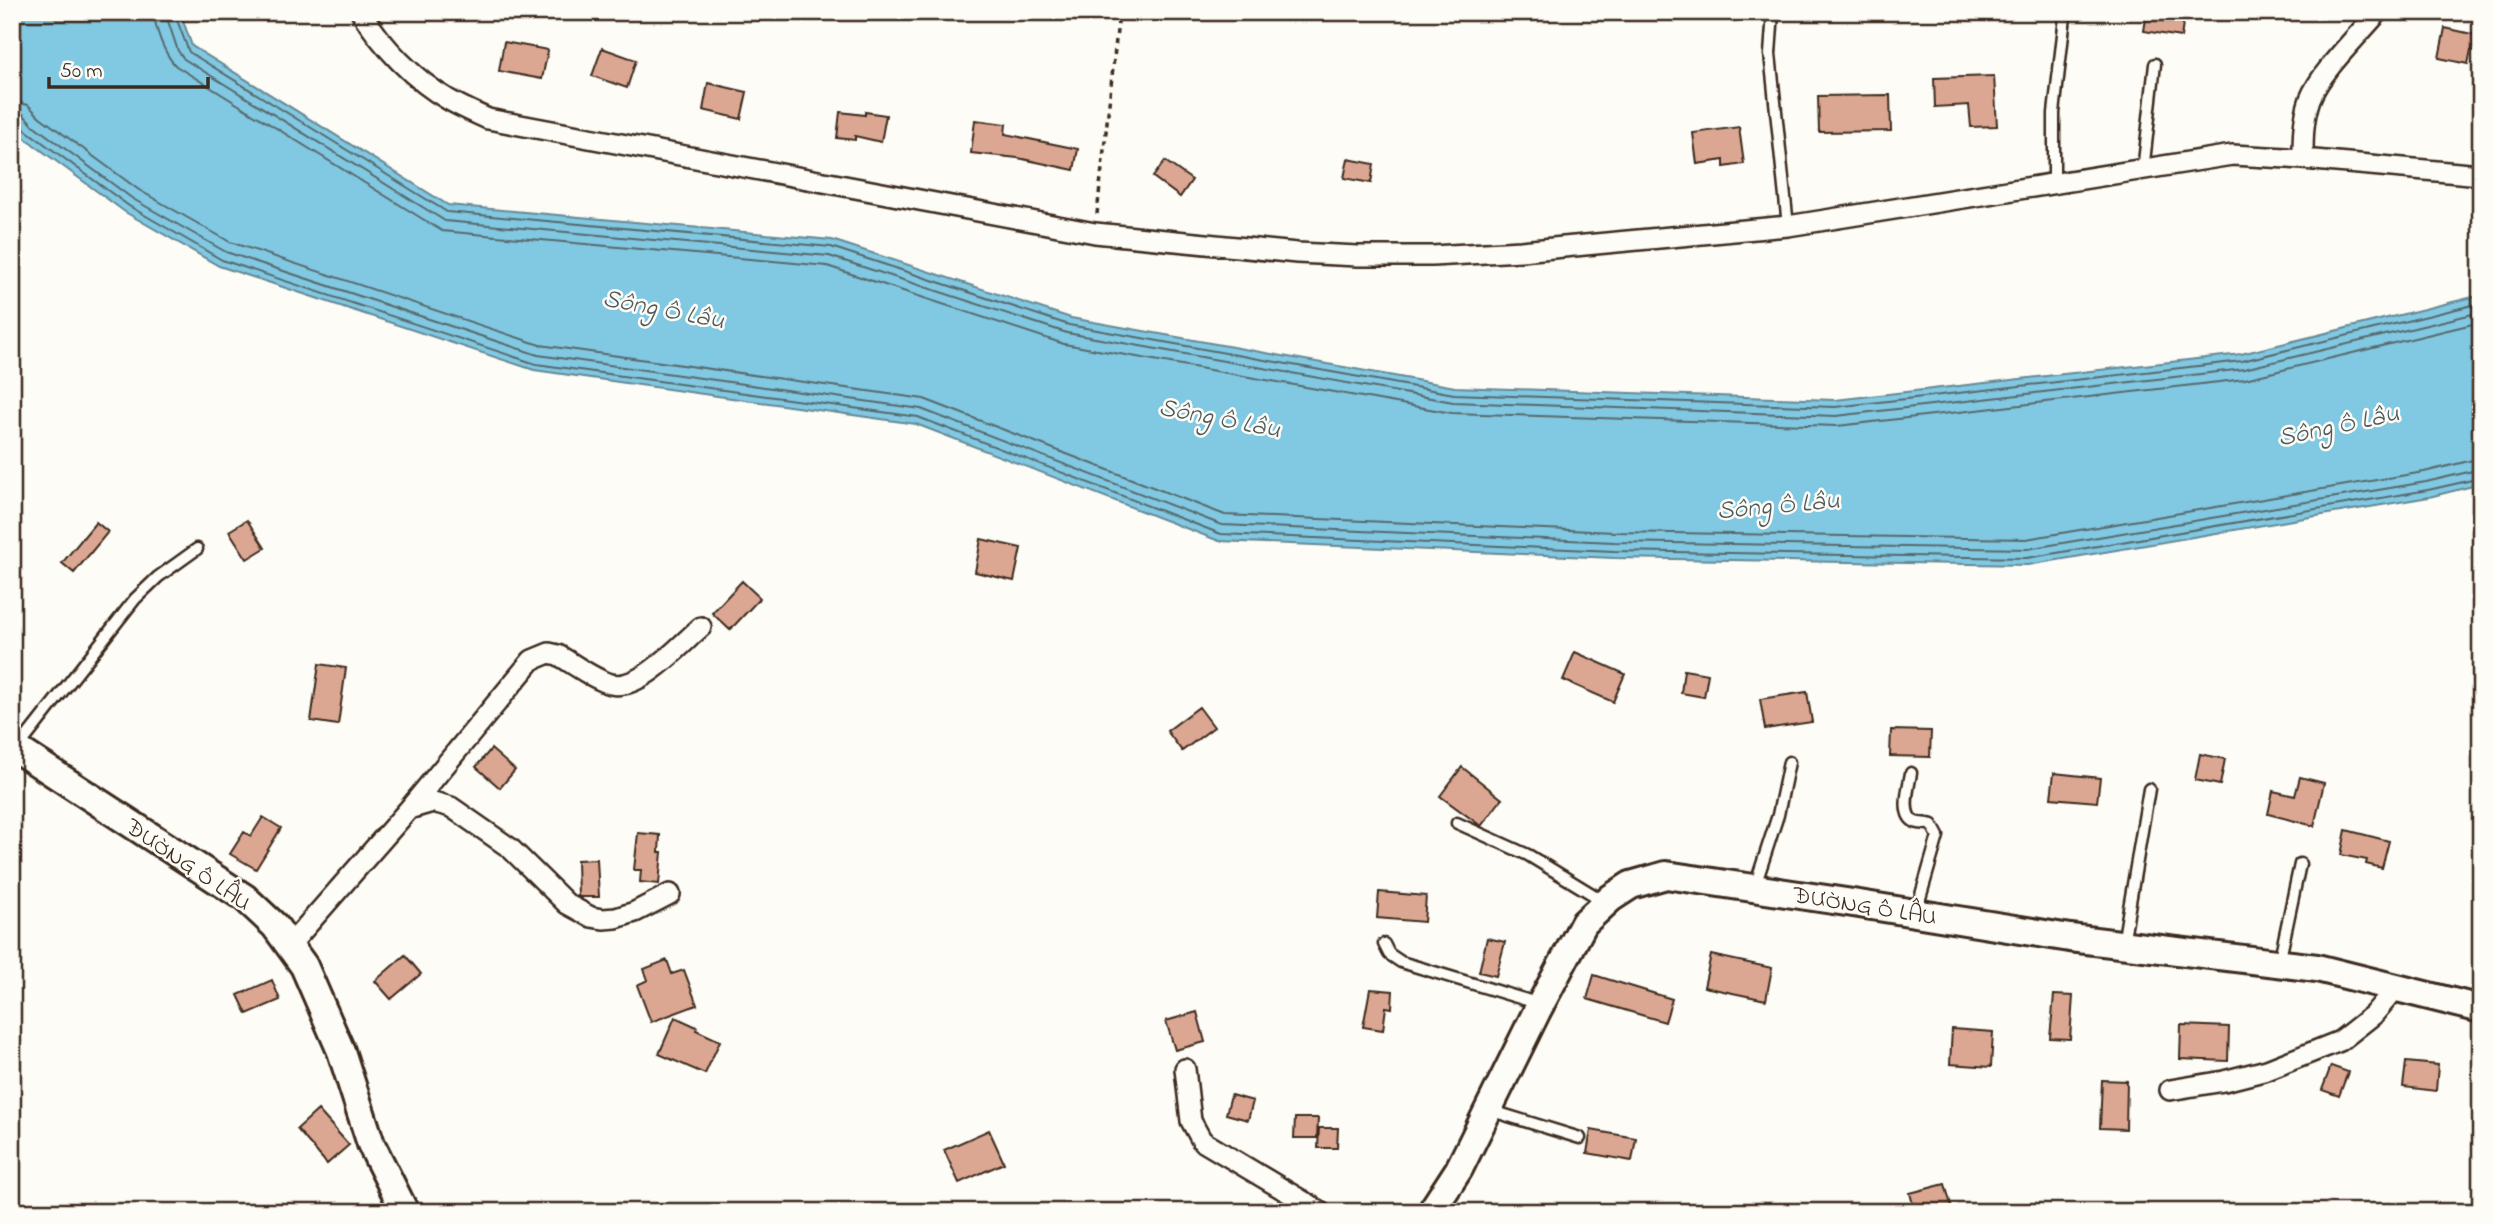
<svg xmlns="http://www.w3.org/2000/svg" width="2493" height="1224" viewBox="0 0 2493 1224" font-family="'Indie Flower',sans-serif">
  <style>
    .water { fill: #81c8e2; stroke: #658994; stroke-width: 2 }
    .lines { fill: none; stroke-linecap: round; stroke-linejoin: round }
    .shore { stroke: #57696c; stroke-width: 2 }
    .building { fill: #dca792; stroke: #3b2a1e; stroke-width: 2 }
    .service-casing { stroke: #3b2a1e; stroke-width: 15 }
    .minor-casing { stroke: #3b2a1e; stroke-width: 24 }
    .secondary-casing { stroke: #3b2a1e; stroke-width: 32 }
    .path { stroke: #3b2a1e; stroke-width: 3.5; stroke-dasharray: 5 5; stroke-linecap: butt }
    .service { stroke: #fdfcf7; stroke-width: 10 }
    .minor { stroke: #fdfcf7; stroke-width: 19 }
    .secondary { stroke: #fdfcf7; stroke-width: 26 }
    .labels { text-anchor: middle; stroke-width: 5; stroke-linejoin: round; paint-order: stroke }
    .street-label { font-size: 24px; fill: #3b2a1e; stroke: #fdfcf7 }
    .water-label { font-size: 26px; font-style: italic; fill: #505959; stroke: #fdfcf7 }
  </style>
  <rect width="100%" height="100%" fill="#fdfcf7"/>
  <filter id="ink" filterUnits="userSpaceOnUse"><feTurbulence type="fractalNoise" baseFrequency=".0143" numOctaves="2"/><feDisplacementMap in="SourceGraphic" scale="14" xChannelSelector="R" yChannelSelector="G"/><feConvolveMatrix kernelMatrix="1 2 1 2 8 2 1 2 1" color-interpolation-filters="sRGB"/></filter>
  <g filter="url(#ink)">
    <path class="water" d="M 12,12 L 180,12 L 192,46 L 448,205 L 832,240 L 1071,318 L 1455,387 L 1835,400 L 2241,354 L 2481,295 L 2481,484 L 2429,497 L 2028,565 L 1614,558 L 1219,541 L 916,424 L 534,370 L 219,266 L 125,212 L 22,136 L 12,125 Z"/>
    <g class="lines">
      <path class="shore" d="M 154,12 C 155,29 164,54 176,66 L 442,231 L 827,266 L 1064,344 L 1452,413 L 1837,426 L 2245,379 L 2481,322
        M 165,12 L 178,51 L 184,59 L 445,221 L 829,256 L 1067,333 L 1453,402 L 1836,416 L 2244,369 L 2481,312
        M 174,12 L 189,52 L 447,212 L 831,247 L 1069,325 L 1454,394 L 1835,407 L 2242,361 L 2481,303
        M 12,101 L 28,105 L 40,117 L 139,190 L 230,242 L 540,345 L 924,399 L 1225,515 L 1615,532 L 2026,539 L 2424,472 L 2481,458
        M 12,112 L 23,114 L 33,125 L 133,199 L 226,252 L 538,355 L 921,409 L 1222,525 L 1614,542 L 2027,549 L 2426,482 L 2481,469
        M 12,121 L 19,122 L 27,131 L 129,206 L 222,260 L 536,364 L 918,417 L 1221,534 L 1614,551 L 2027,558 L 2428,490 L 2481,478"/>
    </g>
    <path class="building" d="M 2147,12 L 2185,12 L 2181,37 L 2144,31 Z
      M 2445,28 L 2481,36 L 2481,52 L 2471,50 L 2468,64 L 2439,58 Z
      M 504,42 L 548,50 L 542,79 L 499,71 Z
      M 602,48 L 636,60 L 627,88 L 592,76 Z
      M 1994,76 L 1997,126 L 1971,127 L 1969,105 L 1935,107 L 1934,78 Z
      M 708,83 L 747,92 L 741,119 L 703,110 Z
      M 1890,95 L 1891,131 L 1819,132 L 1818,96 Z
      M 840,112 L 865,115 L 865,112 L 886,115 L 881,142 L 855,136 L 855,140 L 837,138 Z
      M 975,120 L 1006,124 L 1005,134 L 1078,149 L 1074,170 L 1018,158 L 971,153 Z
      M 1739,127 L 1744,164 L 1724,167 L 1724,160 L 1697,164 L 1693,133 Z
      M 1348,159 L 1374,164 L 1371,183 L 1344,178 Z
      M 1165,161 L 1192,180 L 1180,197 L 1153,177 Z
      M 247,520 L 265,548 L 247,559 L 229,531 Z
      M 96,522 L 108,532 L 74,573 L 62,563 Z
      M 981,539 L 1021,548 L 1014,581 L 975,572 Z
      M 742,581 L 760,598 L 730,630 L 712,613 Z
      M 1575,652 L 1625,674 L 1613,702 L 1563,680 Z
      M 319,664 L 346,668 L 338,725 L 311,721 Z
      M 1684,670 L 1708,674 L 1704,697 L 1681,693 Z
      M 1807,692 L 1812,722 L 1765,729 L 1760,699 Z
      M 1199,707 L 1214,727 L 1182,751 L 1167,731 Z
      M 1891,730 L 1931,731 L 1930,757 L 1890,756 Z
      M 491,749 L 515,770 L 500,788 L 476,767 Z
      M 2200,754 L 2225,759 L 2220,785 L 2195,780 Z
      M 1462,767 L 1502,799 L 1481,826 L 1440,796 Z
      M 2054,773 L 2100,778 L 2097,802 L 2051,798 Z
      M 2300,777 L 2324,783 L 2314,826 L 2268,814 L 2273,791 L 2295,796 Z
      M 263,817 L 281,828 L 256,869 L 230,854 L 244,832 L 251,836 Z
      M 2346,830 L 2389,841 L 2382,868 L 2366,864 L 2367,860 L 2341,855 Z
      M 638,833 L 660,835 L 659,852 L 662,852 L 659,884 L 640,882 L 641,870 L 634,870 Z
      M 597,859 L 599,897 L 580,897 L 578,896 L 577,860 Z
      M 1379,892 L 1426,896 L 1424,922 L 1377,918 Z
      M 1487,938 L 1505,942 L 1496,976 L 1479,972 Z
      M 405,955 L 421,974 L 391,999 L 375,981 Z
      M 1711,955 L 1772,968 L 1766,1000 L 1704,987 Z
      M 667,960 L 672,974 L 684,970 L 697,1005 L 651,1022 L 637,985 L 648,980 L 644,969 Z
      M 1594,975 L 1672,999 L 1665,1022 L 1587,999 Z
      M 272,980 L 280,1000 L 247,1014 L 238,995 Z
      M 1370,989 L 1393,991 L 1392,1008 L 1386,1007 L 1383,1030 L 1363,1027 Z
      M 2054,995 L 2073,996 L 2070,1039 L 2050,1038 Z
      M 1197,1012 L 1205,1042 L 1175,1050 L 1166,1021 Z
      M 675,1017 L 697,1027 L 696,1030 L 720,1041 L 705,1074 L 659,1054 Z
      M 2181,1025 L 2229,1027 L 2228,1061 L 2180,1059 Z
      M 1952,1029 L 1993,1032 L 1991,1067 L 1950,1064 Z
      M 2406,1062 L 2438,1065 L 2436,1091 L 2403,1087 Z
      M 2331,1066 L 2348,1072 L 2339,1096 L 2322,1090 Z
      M 2102,1080 L 2127,1081 L 2126,1129 L 2100,1128 Z
      M 1231,1095 L 1253,1101 L 1248,1120 L 1226,1114 Z
      M 318,1110 L 349,1145 L 327,1164 L 297,1129 Z
      M 1295,1118 L 1318,1118 L 1317,1138 L 1294,1138 Z
      M 1319,1128 L 1338,1128 L 1337,1148 L 1318,1148 Z
      M 989,1130 L 1004,1163 L 959,1183 L 944,1150 Z
      M 1591,1130 L 1636,1138 L 1632,1161 L 1587,1153 Z
      M 1945,1184 L 1953,1212 L 1915,1212 L 1910,1193 Z"/>
    <g class="lines">
      <defs>
        <path id="service" d="M 1773,12 L 1770,54 L 1788,226
          M 2143,171 L 2155,64
          M 2054,184 L 2054,113 L 2065,17
          M 18,748 L 135,599 L 158,577 L 197,549
          M 1911,773 C 1909,786 1900,815 1915,822 C 1920,824 1927,823 1932,825 L 1938,836 L 1916,912
          M 1457,823 L 1528,855 L 1605,902
          M 1755,886 L 1778,815 L 1789,762
          M 1384,944 L 1389,954 L 1401,962 L 1540,1004
          M 2123,944 L 2149,789
          M 2279,963 L 2300,864
          M 1489,1110 L 1580,1138"/>
        <path id="minor" d="M 361,12 C 382,46 414,80 449,100 C 461,107 475,113 488,119 L 1095,233 L 1297,253 L 1358,256 L 1432,256 L 1521,251 L 1788,226 L 2232,155 L 2303,159 L 2481,175
          M 2303,159 C 2303,138 2303,119 2310,99 C 2321,71 2358,36 2378,12
          M 409,809 L 433,802 L 451,807 L 510,848 L 567,904 L 591,917 L 603,919 L 616,918 L 635,912 L 670,894
          M 289,946 L 409,809 L 532,660 L 549,653 L 558,655 C 574,664 593,679 611,684 C 640,691 680,645 701,627
          M 1185,1069 L 1191,1121 L 1202,1141 L 1321,1212
          M 2170,1090 L 2224,1081 L 2267,1070 L 2340,1041 L 2373,1015 L 2396,988"/>
        <path id="secondary" d="M 12,746 L 245,898 L 275,926 L 304,966 L 341,1051 L 371,1144 L 405,1212
          M 1431,1212 L 1459,1169 L 1537,1011 L 1584,923 L 1611,898 L 1631,885 L 1666,875 L 1853,903 L 2070,938 L 2317,968 L 2481,1009"/>
      </defs>
      <use href="#service" class="service-casing"/>
      <use href="#minor" class="minor-casing"/>
      <use href="#secondary" class="secondary-casing"/>
      <path class="path" d="M 1097,214 L 1119,12"/>
      <use href="#service" class="service"/>
      <use href="#minor" class="minor"/>
      <use href="#secondary" class="secondary"/>
    </g>
  </g>
  <g class="labels">
    <g class="street-label">
      <text transform="translate(189 864) rotate(34)" y="8">ĐƯỜNG Ô LÂU</text>
      <text transform="translate(1865 905) rotate(9)" y="8">ĐƯỜNG Ô LÂU</text>
    </g>
    <g class="water-label">
      <text transform="translate(664 308) rotate(11)" y="9">Sông Ô Lâu</text>
      <text transform="translate(1220 417) rotate(11)" y="9">Sông Ô Lâu</text>
      <text transform="translate(2338 424) rotate(-12)" y="9">Sông Ô Lâu</text>
      <text transform="translate(1778 504) rotate(-5)" y="9">Sông Ô Lâu</text>
    </g>
  </g>
  <rect width="2493" height="1224" fill="none" stroke="#fdfcf7" stroke-width="42"/>
  <rect x="21" y="21" width="2451" height="1182" fill="none" stroke="#3b2a1e" stroke-width="2.5" filter="url(#ink)"/>
  <path d="M49 77v10h159v-10" fill="none" stroke="#3b2a1e" stroke-width="3.5"/>
  <text x="60" y="77" font-size="21" fill="#3b2a1e" stroke="#fdfcf7" stroke-width="5" paint-order="stroke">50 m</text>
</svg>
